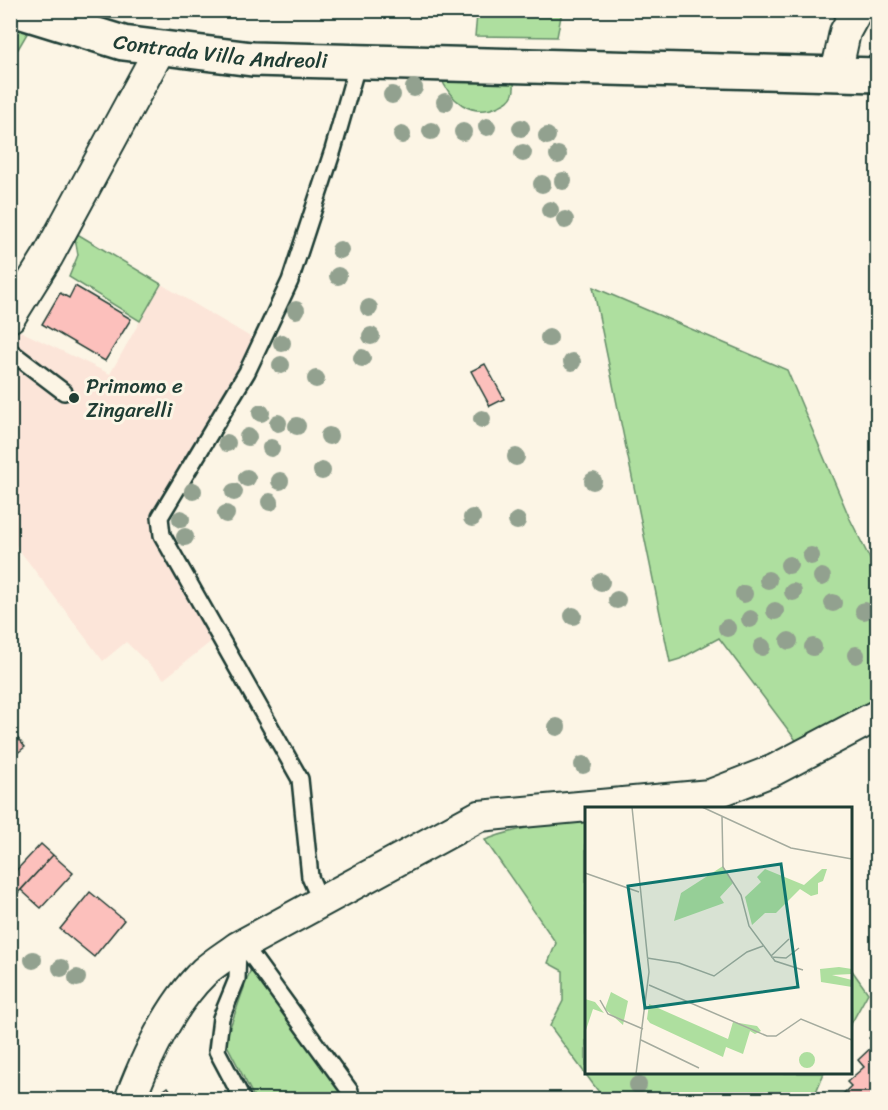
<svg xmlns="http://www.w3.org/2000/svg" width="888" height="1110" viewBox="0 0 888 1110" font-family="Sriracha,sans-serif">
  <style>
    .built { fill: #fce5d9 }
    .green { fill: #aedf9f; stroke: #668e6a; stroke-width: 1.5 }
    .building { fill: #fcc0bc; stroke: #1f3d34; stroke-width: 1.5 }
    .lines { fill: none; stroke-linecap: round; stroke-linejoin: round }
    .service-casing { stroke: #1f3d34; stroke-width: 20 }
    .minor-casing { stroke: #1f3d34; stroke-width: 34 }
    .secondary-casing { stroke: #1f3d34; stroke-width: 38 }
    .service { stroke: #fcf5e5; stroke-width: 15 }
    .minor { stroke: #fcf5e5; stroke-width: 30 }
    .secondary { stroke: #fcf5e5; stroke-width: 33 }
    .tree { fill: #92a18f }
    .poi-dot { fill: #1f3d34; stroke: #fcf5e5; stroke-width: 2 }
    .labels { text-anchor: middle; stroke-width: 6; stroke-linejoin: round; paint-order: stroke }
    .street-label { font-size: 21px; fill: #1f3d34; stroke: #fcf5e5 }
    .poi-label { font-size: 21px; fill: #1f3d34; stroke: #fcf5e5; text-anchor: start }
    .inset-road { fill: none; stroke: #a4ab9e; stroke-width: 1.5 }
    .view { fill: #0f766e; fill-opacity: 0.15; stroke: #0f766e; stroke-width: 3 }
    .inset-edge { fill: none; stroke: #1f3d34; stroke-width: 3 }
  </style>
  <rect width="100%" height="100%" fill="#fcf5e5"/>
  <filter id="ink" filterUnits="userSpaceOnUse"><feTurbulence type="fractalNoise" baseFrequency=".0167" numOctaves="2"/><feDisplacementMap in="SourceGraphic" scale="12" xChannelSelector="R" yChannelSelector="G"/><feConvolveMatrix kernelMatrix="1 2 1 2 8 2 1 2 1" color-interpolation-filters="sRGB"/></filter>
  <g filter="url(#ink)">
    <path class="built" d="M 161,284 L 252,338 L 261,337 L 156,523 L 162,550 L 213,640 L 164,679 L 126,642 L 103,661 L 11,539 L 10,343 L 18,330 L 110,374 Z"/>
    <path class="green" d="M 480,11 L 480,10 L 562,11 L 557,37 L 475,36 L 477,15 Z
      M 11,26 L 28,32 L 18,49 L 11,51 Z
      M 440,75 L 514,75 C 514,81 515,89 513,94 C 510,101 505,103 499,106 C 471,119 449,100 440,75 Z
      M 74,232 L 161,284 L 140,321 L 69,277 L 78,255 Z
      M 593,287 L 787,370 L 850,519 L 878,575 L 877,703 L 801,747 L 719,638 L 680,659 L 670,662 Z
      M 586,820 L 586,1072 L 824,1073 L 813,1099 L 604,1099 L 550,1026 L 563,1001 L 563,971 L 548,963 L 556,943 L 485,840 C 517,828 553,822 586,820 Z
      M 851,969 L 868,993 L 851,1024 L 850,970 Z
      M 250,971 L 257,977 L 348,1097 L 347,1099 L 255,1099 L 227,1045 L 228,1033 Z"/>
    <path class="building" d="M 75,286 L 131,319 L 105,361 L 42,324 L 60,293 L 69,298 Z
      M 485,364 L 504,399 L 490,406 L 471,371 Z
      M 10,729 L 25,747 L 10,759 Z
      M 41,844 L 53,855 L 16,895 L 10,890 L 10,877 Z
      M 53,855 L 73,873 L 41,908 L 21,890 Z
      M 90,892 L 124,920 L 94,957 L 60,929 Z
      M 878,1030 L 878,1100 L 837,1100 L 851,1086 L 847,1082 L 864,1067 L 858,1060 L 875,1044 L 869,1038 Z
      M 168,1087 L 177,1100 L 151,1100 Z"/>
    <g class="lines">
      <defs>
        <path id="service" d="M 10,351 L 64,392
          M 321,902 L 310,877 L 300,779 L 162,535 L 160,517 L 247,372 L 290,281 L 333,150 L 358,62
          M 243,944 L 350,1091
          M 238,947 L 237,979 L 221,1018 L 217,1051 L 243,1100"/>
        <path id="minor" d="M 836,74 L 845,32 L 857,10
          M 10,317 L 48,256 L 161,47
          M 130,1100 C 147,1055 170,1005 204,972 C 214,963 227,955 238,947 L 479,816 L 710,795 L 774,770 L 878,715"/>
        <g id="secondary">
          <path id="s1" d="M 16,10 L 123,43 L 252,59 L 878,75"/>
        </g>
      </defs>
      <use href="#service" class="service-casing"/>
      <use href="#minor" class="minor-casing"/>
      <use href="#secondary" class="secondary-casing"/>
      <use href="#service" class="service"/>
      <use href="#minor" class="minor"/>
      <use href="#secondary" class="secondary"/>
    </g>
    <g class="tree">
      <circle cx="414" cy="88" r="9"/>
      <circle cx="392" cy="95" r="9"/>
      <circle cx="445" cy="102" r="9"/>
      <circle cx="487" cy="127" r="9"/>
      <circle cx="521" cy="128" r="9"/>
      <circle cx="431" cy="131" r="9"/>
      <circle cx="463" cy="132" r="9"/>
      <circle cx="402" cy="135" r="9"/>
      <circle cx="547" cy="136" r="9"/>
      <circle cx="523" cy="153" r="9"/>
      <circle cx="558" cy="155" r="9"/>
      <circle cx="563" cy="181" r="9"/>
      <circle cx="542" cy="184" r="9"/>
      <circle cx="550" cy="210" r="9"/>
      <circle cx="565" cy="220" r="9"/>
      <circle cx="340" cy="250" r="9"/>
      <circle cx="338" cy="276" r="9"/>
      <circle cx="369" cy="308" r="9"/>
      <circle cx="296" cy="310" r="9"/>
      <circle cx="371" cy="336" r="9"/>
      <circle cx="549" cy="338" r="9"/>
      <circle cx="282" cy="343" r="9"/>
      <circle cx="362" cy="358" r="9"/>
      <circle cx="572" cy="362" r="9"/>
      <circle cx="281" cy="365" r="9"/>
      <circle cx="316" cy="379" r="9"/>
      <circle cx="261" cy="413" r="9"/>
      <circle cx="482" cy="419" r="9"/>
      <circle cx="278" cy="423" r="9"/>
      <circle cx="297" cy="426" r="9"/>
      <circle cx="329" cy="436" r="9"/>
      <circle cx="248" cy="437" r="9"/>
      <circle cx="227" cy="443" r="9"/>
      <circle cx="271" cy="448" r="9"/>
      <circle cx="516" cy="457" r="9"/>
      <circle cx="322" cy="471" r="9"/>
      <circle cx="247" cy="478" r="9"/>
      <circle cx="280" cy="481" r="9"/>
      <circle cx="593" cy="481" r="9"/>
      <circle cx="193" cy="491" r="9"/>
      <circle cx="234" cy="492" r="9"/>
      <circle cx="270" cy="502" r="9"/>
      <circle cx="226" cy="514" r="9"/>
      <circle cx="472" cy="518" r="9"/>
      <circle cx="181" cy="519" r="9"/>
      <circle cx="517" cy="521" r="9"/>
      <circle cx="185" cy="537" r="9"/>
      <circle cx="811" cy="556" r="9"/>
      <circle cx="789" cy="565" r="9"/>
      <circle cx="822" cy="577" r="9"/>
      <circle cx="768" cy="580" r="9"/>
      <circle cx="601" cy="582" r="9"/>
      <circle cx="793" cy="592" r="9"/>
      <circle cx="744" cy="594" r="9"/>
      <circle cx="617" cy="600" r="9"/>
      <circle cx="833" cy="603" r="9"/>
      <circle cx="775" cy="611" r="9"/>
      <circle cx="864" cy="611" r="9"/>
      <circle cx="573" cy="616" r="9"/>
      <circle cx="750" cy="619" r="9"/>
      <circle cx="727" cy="628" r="9"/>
      <circle cx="789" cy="641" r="9"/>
      <circle cx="762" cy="647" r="9"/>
      <circle cx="813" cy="647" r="9"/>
      <circle cx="856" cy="655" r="9"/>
      <circle cx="557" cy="727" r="9"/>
      <circle cx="583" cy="765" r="9"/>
      <circle cx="33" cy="960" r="9"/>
      <circle cx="61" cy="968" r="9"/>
      <circle cx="77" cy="978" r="9"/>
      <circle cx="638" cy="1085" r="9"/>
    </g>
  </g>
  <circle class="poi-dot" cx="74" cy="398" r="6"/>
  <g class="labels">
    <g class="street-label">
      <text dy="7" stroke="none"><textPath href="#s1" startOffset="210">Contrada Villa Andreoli</textPath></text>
    </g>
    <g class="poi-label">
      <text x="86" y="393">Primomo e<tspan x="86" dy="24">Zingarelli</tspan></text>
    </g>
  </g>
  <g transform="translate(585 807)">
    <rect width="267" height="267" fill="#fcf5e5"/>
    <path d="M 138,59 L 148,76 L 135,90 L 139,96 L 89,114 L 96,86 ZM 180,62 L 219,78 L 237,62 L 242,62 L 238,74 L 233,76 L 233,87 L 226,89 L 215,82 L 191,106 L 180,106 L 167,118 L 160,90 L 176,75 L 172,70 ZM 254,160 L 267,162 L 267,167 L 247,168 L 267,173 L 267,180 L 236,175 L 235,162 ZM 26,185 L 43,194 L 38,218 L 20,202 ZM 0,192 L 10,195 L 19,206 L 8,202 L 0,226 ZM 64,197 L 143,232 L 148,215 L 172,219 L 176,224 L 170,227 L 165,224 L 158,247 L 141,240 L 138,250 L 65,216 L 62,212 ZM214 253a8 8 0 1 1 16 0a8 8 0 1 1-16 0Z" fill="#aedf9f"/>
    <path class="inset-road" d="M 47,0 L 64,165 L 51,267M 117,0 L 206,41 L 267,52M 137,9 L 138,60 L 156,88 L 164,119 L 190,154 L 218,163M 0,66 L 54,85M 186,149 L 204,132M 186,150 L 201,151 L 214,141M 62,151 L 94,156 L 129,169 L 162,145 L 178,139M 64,178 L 182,229 L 191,229 L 216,212 L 267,233M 15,193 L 23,207 L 58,222M 56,233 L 114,261"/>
    <path class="view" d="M 196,57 L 213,180 L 60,201 L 43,79 Z"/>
    <rect width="267" height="267" class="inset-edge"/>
  </g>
  <rect width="888" height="1110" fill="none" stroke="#fcf5e5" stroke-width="36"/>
  <rect x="18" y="18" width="852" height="1074" fill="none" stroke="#1f3d34" stroke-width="2" filter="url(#ink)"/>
</svg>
